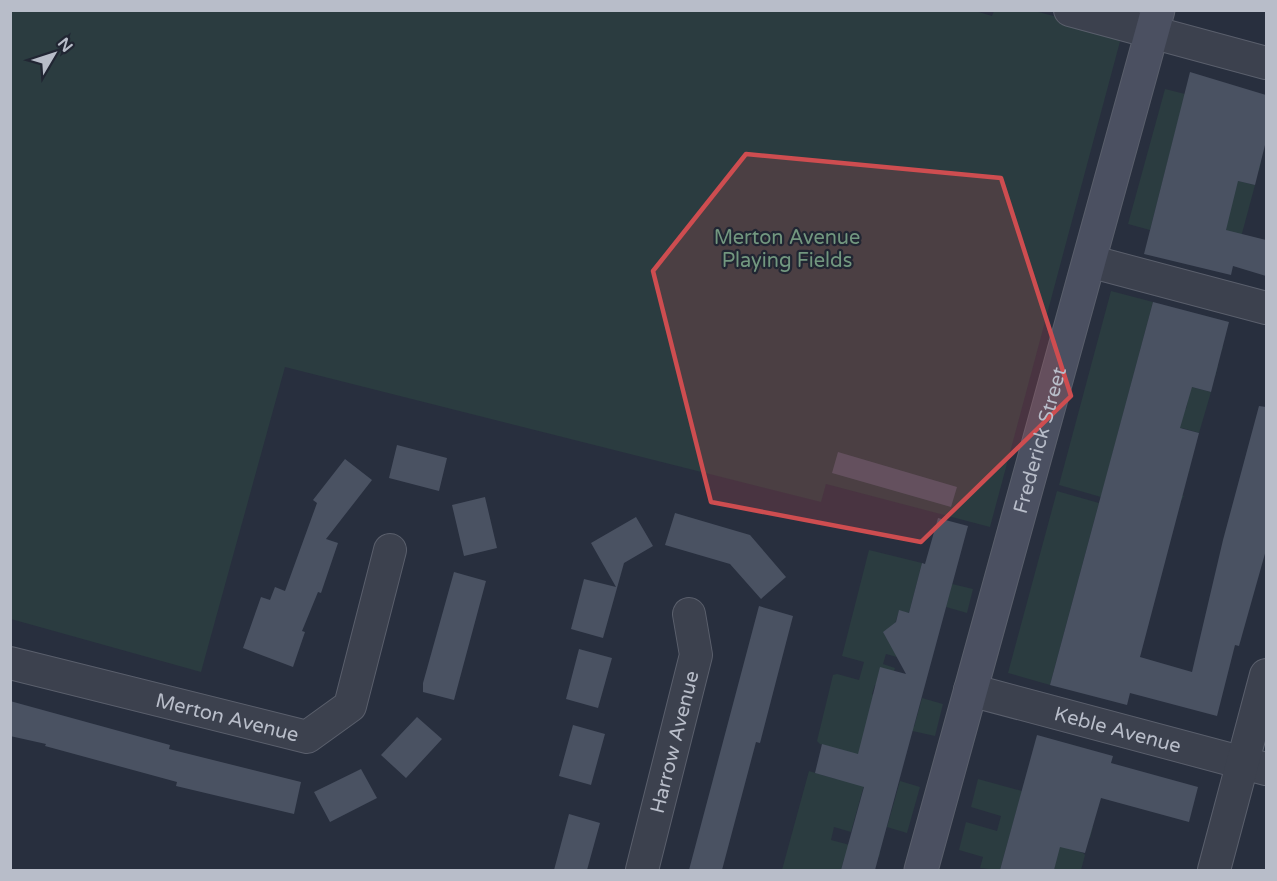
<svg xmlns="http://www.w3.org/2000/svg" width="1277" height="881" viewBox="0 0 1277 881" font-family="'Varela Round',sans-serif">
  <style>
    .green { fill: #2b3c40 }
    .building { fill: #4a5262 }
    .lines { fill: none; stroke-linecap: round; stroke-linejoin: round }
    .street-casing { stroke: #5a5f6c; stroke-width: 34 }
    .secondary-casing { stroke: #5a5f6c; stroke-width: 35 }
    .street { stroke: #3c414e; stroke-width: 32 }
    .secondary { stroke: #4b5061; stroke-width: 33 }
    .marked { fill: #ce4d50; fill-opacity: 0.2; stroke: #ce4d50; stroke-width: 4.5; stroke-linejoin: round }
    .labels { text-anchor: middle; stroke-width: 4.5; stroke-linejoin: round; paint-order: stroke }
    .park-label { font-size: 20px; fill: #72977f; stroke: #212633 }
    .street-label { font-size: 20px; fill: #b8bdc9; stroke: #212633 }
  </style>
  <rect width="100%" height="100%" fill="#282f3e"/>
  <path class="green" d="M 972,10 L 992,16 L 994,11 L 1031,10 L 1122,34 L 990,527 L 826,484 L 821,502 L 285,367 L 201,672 L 11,619 L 10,11 Z
    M 1165,89 L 1185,94 L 1150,230 L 1128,224 Z
    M 1245,158 L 1261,162 L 1259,171 L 1247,168 L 1234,180 L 1255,185 L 1237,252 L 1195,219 L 1226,193 Z
    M 1111,291 L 1153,302 L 1101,497 L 1059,485 Z
    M 1190,328 L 1206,332 L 1204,342 L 1223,347 L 1222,350 L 1202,346 L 1199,361 L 1218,366 L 1215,377 L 1191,372 L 1188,386 L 1211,392 L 1199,433 L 1182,428 L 1179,438 L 1196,443 L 1191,447 L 1171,442 L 1168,453 L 1175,455 L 1173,465 L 1190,470 L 1186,475 L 1165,469 L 1162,481 L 1166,483 L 1165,491 L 1184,496 L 1179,504 L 1158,499 L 1154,511 L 1142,507 L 1167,411 L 1174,413 L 1176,407 L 1186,409 L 1188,400 L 1172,396 L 1182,354 L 1188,355 L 1189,348 L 1196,349 L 1197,344 L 1186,341 Z
    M 1057,491 L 1099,503 L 1050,685 L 1008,673 Z
    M 869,550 L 922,563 L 909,613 L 899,611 L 894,627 L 897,657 L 886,654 L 883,664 L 895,668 L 889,689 L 875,685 L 872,694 L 886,698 L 914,727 L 922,698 L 943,704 L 935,736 L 881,724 L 851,832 L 834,827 L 831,840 L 880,853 L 879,857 L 857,851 L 854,862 L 844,859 L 841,870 L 782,870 L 809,771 L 836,779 L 845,751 L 820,744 L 817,741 L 833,675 L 837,674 L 859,680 L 864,662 L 842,656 Z
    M 952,584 L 973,589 L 967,613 L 946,607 Z
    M 978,779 L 1022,791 L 1000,870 L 980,868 L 983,857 L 959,850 L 966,822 L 997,831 L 1001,816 L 971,807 Z
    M 900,781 L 920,787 L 907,833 L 887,827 Z
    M 1070,820 L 1093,827 L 1090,838 L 1064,832 L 1060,846 L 1083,853 L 1085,855 L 1081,870 L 1054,870 L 1056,860 L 1050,843 Z"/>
  <path class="building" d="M 1190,72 L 1266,95 L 1266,141 L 1255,185 L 1238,181 L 1226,230 L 1266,240 L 1266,276 L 1233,266 L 1231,275 L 1144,254 Z
    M 1153,302 L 1229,322 L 1211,392 L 1192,387 L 1180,428 L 1199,433 L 1140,657 L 1192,672 L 1223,540 L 1259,406 L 1266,407 L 1266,550 L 1239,646 L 1235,645 L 1217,716 L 1130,693 L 1127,705 L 1050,685 Z
    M 397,445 L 447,458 L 439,491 L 389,478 Z
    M 838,452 L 957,487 L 951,507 L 832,473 Z
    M 345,459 L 372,480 L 326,539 L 338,543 L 321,593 L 318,592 L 302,631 L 305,632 L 293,667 L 243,648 L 261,597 L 270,600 L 275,587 L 285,591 L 317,503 L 313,500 Z
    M 485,497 L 497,548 L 464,556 L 452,505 Z
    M 675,513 L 750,535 L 786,577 L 761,599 L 730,564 L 665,545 Z
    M 636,517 L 653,546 L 624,563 L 603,638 L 571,629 L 584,579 L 616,587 L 591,543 Z
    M 938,518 L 968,526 L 875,870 L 841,870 L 864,787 L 815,773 L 822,744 L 858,754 L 880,667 L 906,674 L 883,632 L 896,622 L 899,610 L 909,613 L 922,563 L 925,564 Z
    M 454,572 L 486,581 L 454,700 L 423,692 L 423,683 Z
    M 759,606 L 793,616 L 760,743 L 756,742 L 722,870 L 689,870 Z
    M 579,649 L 612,658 L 598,708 L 566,699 Z
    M 10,701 L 170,745 L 169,749 L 301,782 L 294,814 L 176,786 L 177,782 L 45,746 L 46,744 L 10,736 Z
    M 417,717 L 442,739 L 406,778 L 381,755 Z
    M 573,725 L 605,734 L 591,785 L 559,776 Z
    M 1037,735 L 1113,756 L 1111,763 L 1198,787 L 1189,822 L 1101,798 L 1085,853 L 1060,847 L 1054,870 L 1000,870 Z
    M 361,769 L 377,798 L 330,822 L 314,792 Z
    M 569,814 L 600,823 L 587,870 L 554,870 Z"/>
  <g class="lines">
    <defs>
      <g id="street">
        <path d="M 1070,10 L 1266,63"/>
        <path d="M 1089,261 L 1266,308"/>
        <path id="s1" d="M 10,663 L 307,737 L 350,706 L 390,550"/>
        <path id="s2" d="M 970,690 L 1266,769"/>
        <path id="s3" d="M 642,870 L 696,655 L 689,614"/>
        <path d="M 1214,870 L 1266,675"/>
      </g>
      <g id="secondary">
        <path id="s4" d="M 921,870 L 1158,10"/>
      </g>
    </defs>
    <use href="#street" class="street-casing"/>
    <use href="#secondary" class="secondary-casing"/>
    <use href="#street" class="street"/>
    <use href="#secondary" class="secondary"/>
  </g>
  <path class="marked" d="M 746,154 L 1001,178 L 1071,396 L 921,542 L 711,502 L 653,271 Z"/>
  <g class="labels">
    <g class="park-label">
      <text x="787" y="244">Merton Avenue<tspan x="787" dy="23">Playing Fields</tspan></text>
    </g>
    <g class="street-label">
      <text dy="7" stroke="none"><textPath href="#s4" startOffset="446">Frederick Street</textPath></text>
      <text dy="7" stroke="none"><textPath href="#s1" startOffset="224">Merton Avenue</textPath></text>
      <text dy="7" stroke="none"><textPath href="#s2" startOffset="153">Keble Avenue</textPath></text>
      <text dy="7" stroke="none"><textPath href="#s3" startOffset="132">Harrow Avenue</textPath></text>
    </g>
  </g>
  <rect width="1277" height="881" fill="none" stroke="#b8bdc9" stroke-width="24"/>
  <g transform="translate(54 54) rotate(51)" stroke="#212633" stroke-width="4.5" paint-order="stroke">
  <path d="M0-4.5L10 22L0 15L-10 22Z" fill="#b8bdc9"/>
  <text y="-9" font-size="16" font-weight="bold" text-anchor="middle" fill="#b8bdc9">N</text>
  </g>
</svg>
